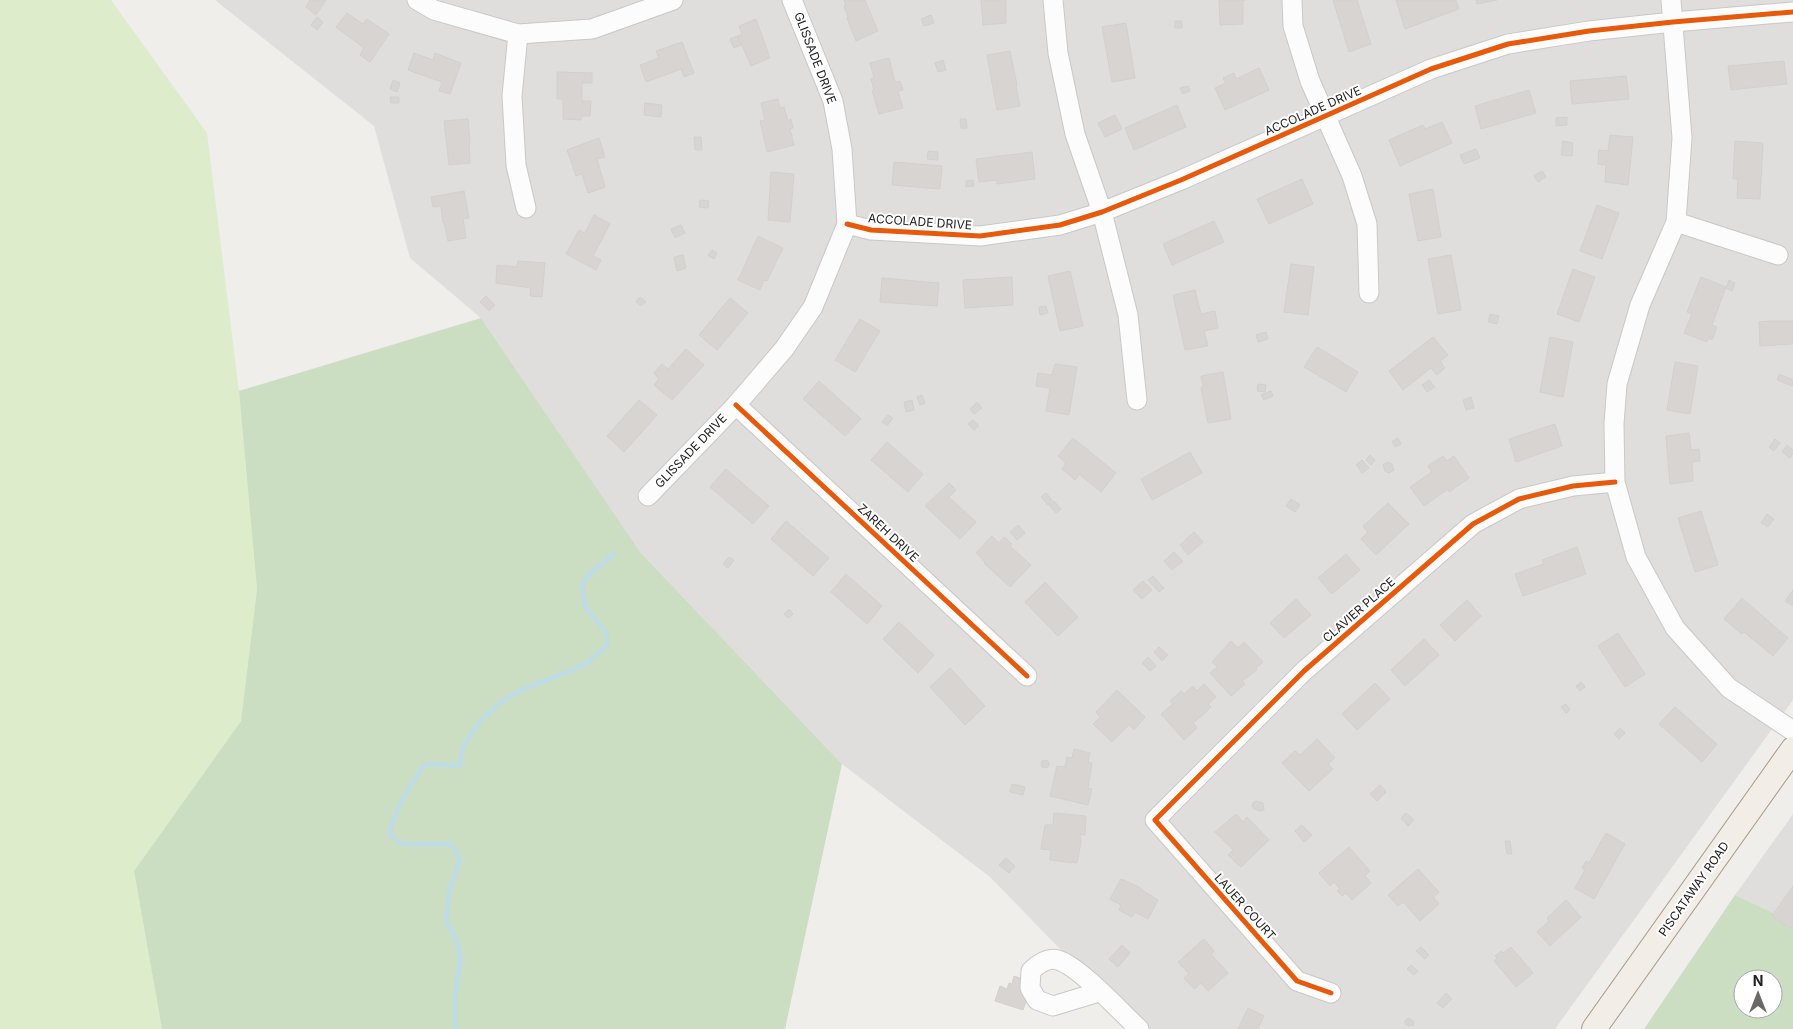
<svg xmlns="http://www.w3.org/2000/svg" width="1793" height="1029" viewBox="0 0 1793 1029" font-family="Inter,sans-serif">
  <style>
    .residential { fill: #dfdedc }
    .grass { fill: #ddeccb }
    .forest { fill: #cbdec1; fill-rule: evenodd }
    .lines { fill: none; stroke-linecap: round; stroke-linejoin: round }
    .stream { stroke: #bfdbe3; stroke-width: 5 }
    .building { fill: #d7d4d2; stroke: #d3d0cc }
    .minor-casing { stroke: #c9c8c7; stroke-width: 21 }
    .major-casing { stroke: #a79c86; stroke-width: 26 }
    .minor { stroke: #fdfcfc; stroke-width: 19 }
    .major { stroke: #f3ede7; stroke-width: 24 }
    .cycleway-casing { stroke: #fff; stroke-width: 8 }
    .cycleway { stroke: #e8590c; stroke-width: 5 }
    .labels { text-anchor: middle; stroke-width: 4; stroke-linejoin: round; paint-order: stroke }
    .street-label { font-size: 12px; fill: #222; stroke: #fff }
  </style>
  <rect width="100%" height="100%" fill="#f0eeeb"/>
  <path class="residential" d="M 215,0 L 1793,0 L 1793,700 L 1555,1029 L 1138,1029 L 990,877 L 842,764 L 641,553 L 481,318 L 410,258 L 374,126 Z
    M 1793,814 L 1793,922 L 1735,895 Z"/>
  <path class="grass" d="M 0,0 L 111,0 L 207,133 L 239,391 L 257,589 L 241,721 L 134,871 L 162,1029 L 0,1029 Z"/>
  <path class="forest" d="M 481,318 L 641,553 L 842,764 L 785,1029 L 162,1029 L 134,871 L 241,721 L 257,589 L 239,391 Z
    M 1735,895 L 1793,922 L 1793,1029 L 1644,1029 ZM 1743,979 L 1773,979 L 1773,1009 L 1743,1009 Z"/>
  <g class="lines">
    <path class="stream" d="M 455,1029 L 455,996 L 461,958 L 456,939 L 446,920 L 449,893 L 460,859 L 451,844 L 403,844 L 389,834 C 396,808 409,788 424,765 L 437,764 L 460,766 C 461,747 463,746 473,731 C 502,689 541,685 583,665 C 592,660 600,652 607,646 L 606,632 L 585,607 L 582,585 L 589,575 L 614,554"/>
  </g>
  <path class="building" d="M 310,0 L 326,0 L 316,15 L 306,7 Z
    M 844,0 L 865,0 L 878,31 L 856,41 L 847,18 L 848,17 L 844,6 L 846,5 Z
    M 981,0 L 1006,0 L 1006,23 L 983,25 Z
    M 1219,0 L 1245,0 L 1243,1 L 1243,24 L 1220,25 Z
    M 1333,0 L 1357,0 L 1371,44 L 1349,52 Z
    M 1396,0 L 1456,0 L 1459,9 L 1405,29 Z
    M 1476,0 L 1497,0 L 1477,4 Z
    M 347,13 L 363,24 L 367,19 L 389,34 L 370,62 L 360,55 L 364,48 L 336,27 Z
    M 931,15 L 934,23 L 924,26 L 921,19 Z
    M 317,17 L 323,22 L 317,30 L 311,25 Z
    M 756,19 L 770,58 L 751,66 L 738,36 L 742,34 L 739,26 Z
    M 1175,21 L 1182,21 L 1182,28 L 1175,28 Z
    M 1126,23 L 1135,78 L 1112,82 L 1102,27 Z
    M 737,36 L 741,45 L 734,48 L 730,39 Z
    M 682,42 L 694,73 L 684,77 L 681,69 L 646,82 L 640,65 L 659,58 L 656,51 Z
    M 1010,51 L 1017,85 L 1016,86 L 1020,106 L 997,110 L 987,55 Z
    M 414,53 L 433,60 L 435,53 L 461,63 L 450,94 L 439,91 L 442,82 L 408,70 Z
    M 889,58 L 895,82 L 900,81 L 903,90 L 898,91 L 903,108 L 879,114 L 872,90 L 874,90 L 871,79 L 874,78 L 870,63 Z
    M 943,60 L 946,70 L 938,72 L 935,63 Z
    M 1784,61 L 1787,84 L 1731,90 L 1728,66 Z
    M 1259,68 L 1269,90 L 1225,110 L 1215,88 L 1226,83 L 1223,78 L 1234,73 L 1236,79 Z
    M 557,72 L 592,73 L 592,83 L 582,83 L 582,101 L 591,101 L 590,116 L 581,116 L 581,120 L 563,119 L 563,99 L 557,99 Z
    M 1626,76 L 1629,99 L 1572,104 L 1570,81 Z
    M 393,80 L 400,83 L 397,92 L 390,89 Z
    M 1188,86 L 1190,91 L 1183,94 L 1180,88 Z
    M 1529,90 L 1536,113 L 1481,129 L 1475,106 Z
    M 390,97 L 399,97 L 399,103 L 391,103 Z
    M 778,99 L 780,108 L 784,107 L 788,121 L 791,119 L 793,128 L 790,129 L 794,145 L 767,152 L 760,121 L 765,120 L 761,103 Z
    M 645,103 L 662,105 L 661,117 L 644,115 Z
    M 1177,105 L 1186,127 L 1134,150 L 1125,128 Z
    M 1115,115 L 1122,129 L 1105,137 L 1098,123 Z
    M 1567,117 L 1567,125 L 1556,126 L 1556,118 Z
    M 468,119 L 470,143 L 469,143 L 470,163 L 449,165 L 444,121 Z
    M 960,119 L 966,119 L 967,128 L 961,128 Z
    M 1442,122 L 1452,143 L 1400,166 L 1389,140 L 1423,125 L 1425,129 Z
    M 1610,135 L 1633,137 L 1628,185 L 1605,182 L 1606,165 L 1598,164 L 1599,150 L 1608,151 Z
    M 694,137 L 701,137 L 702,150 L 695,150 Z
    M 599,138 L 605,157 L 597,159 L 605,187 L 588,193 L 582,174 L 576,176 L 567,150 Z
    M 1563,141 L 1573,143 L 1572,156 L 1561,155 Z
    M 1735,141 L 1763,143 L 1760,199 L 1737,198 L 1738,179 L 1733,179 Z
    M 1476,149 L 1480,158 L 1464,164 L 1460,155 Z
    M 928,151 L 938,152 L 938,160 L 927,159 Z
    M 1032,152 L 1035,179 L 997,184 L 997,180 L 979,182 L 976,159 Z
    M 894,162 L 942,166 L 940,189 L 892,185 Z
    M 1542,171 L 1546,177 L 1538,182 L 1534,176 Z
    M 771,172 L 794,174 L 790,222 L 768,220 Z
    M 1302,179 L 1313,204 L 1269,224 L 1257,199 Z
    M 973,180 L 974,186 L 966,187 L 966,181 Z
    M 1433,189 L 1441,237 L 1418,241 L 1409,194 Z
    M 464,191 L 469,218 L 463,219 L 466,238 L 448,241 L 444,222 L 443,223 L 441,206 L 433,207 L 431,197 Z
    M 700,200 L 709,201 L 708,208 L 699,207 Z
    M 1597,205 L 1619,213 L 1602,259 L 1580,251 Z
    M 594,215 L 610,224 L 593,256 L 601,260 L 596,270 L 566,254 L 579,230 L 585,233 Z
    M 1214,221 L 1224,242 L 1172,265 L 1163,244 Z
    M 681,225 L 685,233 L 675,238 L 671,229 Z
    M 758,236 L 783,248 L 767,281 L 764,280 L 760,290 L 738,280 Z
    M 712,250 L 717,253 L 714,259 L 708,255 Z
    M 683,255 L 686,268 L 677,271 L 674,257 Z
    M 1451,255 L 1461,310 L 1438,314 L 1428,259 Z
    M 518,261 L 545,263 L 542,297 L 530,296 L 531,288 L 496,283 L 497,265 L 517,267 Z
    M 1291,264 L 1314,267 L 1308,315 L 1284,312 Z
    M 1573,269 L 1595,277 L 1579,322 L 1557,314 Z
    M 1070,271 L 1083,326 L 1060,331 L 1048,276 Z
    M 1012,277 L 1013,305 L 965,308 L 963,280 Z
    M 1701,277 L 1726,287 L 1712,325 L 1717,327 L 1712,340 L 1708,338 L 1707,342 L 1684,333 L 1692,314 L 1687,312 Z
    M 882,278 L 939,283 L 937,306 L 880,302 Z
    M 1729,280 L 1735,283 L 1732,291 L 1726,288 Z
    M 1195,290 L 1201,314 L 1215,311 L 1218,328 L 1204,331 L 1208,346 L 1185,350 L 1173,295 Z
    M 486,296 L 495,305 L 489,311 L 480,302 Z
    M 640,297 L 646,302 L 641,306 L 636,302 Z
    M 730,298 L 748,313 L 717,350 L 699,335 Z
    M 1046,306 L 1048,313 L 1040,315 L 1039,307 Z
    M 1490,314 L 1499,316 L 1497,324 L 1488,322 Z
    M 860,319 L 880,331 L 855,372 L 835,360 Z
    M 1771,321 L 1793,321 L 1793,344 L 1760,346 L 1759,322 Z
    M 1266,332 L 1268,339 L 1258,342 L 1256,335 Z
    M 1433,337 L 1448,355 L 1440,361 L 1445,368 L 1437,375 L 1431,368 L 1403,390 L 1389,371 Z
    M 1550,337 L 1573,342 L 1563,397 L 1540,392 Z
    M 1317,347 L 1358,372 L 1346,392 L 1304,367 Z
    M 686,349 L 704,365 L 672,400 L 654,385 L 659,379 L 654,373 L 662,364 L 668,369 Z
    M 1675,362 L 1698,366 L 1690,414 L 1667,410 Z
    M 1055,364 L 1077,367 L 1069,415 L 1046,411 L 1050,388 L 1036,386 L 1038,373 L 1052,375 Z
    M 1223,372 L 1231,419 L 1208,423 L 1201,388 L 1203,386 L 1201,376 Z
    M 1779,374 L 1793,380 L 1792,386 L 1777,380 Z
    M 1429,380 L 1435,387 L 1427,392 L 1422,385 Z
    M 819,381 L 861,419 L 845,436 L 803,399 Z
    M 1258,384 L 1266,385 L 1265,392 L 1257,391 Z
    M 1271,391 L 1273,396 L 1264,400 L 1261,395 Z
    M 922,395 L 925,403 L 920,405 L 917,397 Z
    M 1471,397 L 1474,408 L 1466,410 L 1463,400 Z
    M 639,400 L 657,415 L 624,452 L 607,436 Z
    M 912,400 L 914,410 L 906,412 L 904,402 Z
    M 977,402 L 982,408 L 974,414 L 970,409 Z
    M 888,415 L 893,418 L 887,426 L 882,422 Z
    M 973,420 L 979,426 L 974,430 L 968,424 Z
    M 1555,424 L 1562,446 L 1516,462 L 1509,439 Z
    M 1689,433 L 1691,450 L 1699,449 L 1700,461 L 1692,462 L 1693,481 L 1670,484 L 1666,436 Z
    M 1073,438 L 1116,473 L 1101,492 L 1079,474 L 1075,480 L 1062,469 L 1066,463 L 1058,456 Z
    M 1398,438 L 1401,444 L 1395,447 L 1392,441 Z
    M 1775,439 L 1780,443 L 1774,451 L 1769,447 Z
    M 887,442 L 923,474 L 908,492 L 871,460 Z
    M 1787,445 L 1793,450 L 1793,453 L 1790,458 L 1782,452 Z
    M 1190,452 L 1202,473 L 1152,500 L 1141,479 Z
    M 1370,455 L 1375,460 L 1371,465 L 1366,460 Z
    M 1443,456 L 1447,461 L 1454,456 L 1469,478 L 1449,492 L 1448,489 L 1424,506 L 1410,487 L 1432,472 L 1428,466 Z
    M 1362,460 L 1369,468 L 1362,473 L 1356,465 Z
    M 1387,462 L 1392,464 L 1394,470 L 1389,473 L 1385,471 L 1383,465 Z
    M 726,469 L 769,506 L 753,524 L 710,487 Z
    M 949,483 L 956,490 L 949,497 L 976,522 L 960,539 L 925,506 Z
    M 1046,493 L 1052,500 L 1048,505 L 1041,497 Z
    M 1291,499 L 1300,505 L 1295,512 L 1286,506 Z
    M 1054,501 L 1061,509 L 1056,513 L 1049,505 Z
    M 1388,503 L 1409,524 L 1376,555 L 1361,539 L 1368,532 L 1363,526 Z
    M 1701,511 L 1718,565 L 1695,572 L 1678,518 Z
    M 1767,514 L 1774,519 L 1768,527 L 1761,523 Z
    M 786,521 L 829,558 L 813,576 L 771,539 Z
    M 1018,525 L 1025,533 L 1017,540 L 1010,532 Z
    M 1194,532 L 1203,542 L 1188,555 L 1180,545 Z
    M 992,536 L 999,543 L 1004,537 L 1012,544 L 1010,546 L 1031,565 L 1010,587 L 984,563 L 985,562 L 976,553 Z
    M 1577,547 L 1586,574 L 1523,596 L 1515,574 L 1544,564 L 1542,560 Z
    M 1174,552 L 1183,561 L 1172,570 L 1164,561 Z
    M 1346,554 L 1360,570 L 1332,594 L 1318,578 Z
    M 729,557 L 734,560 L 728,568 L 723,564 Z
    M 846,574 L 882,606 L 867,624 L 831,592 Z
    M 1153,576 L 1164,588 L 1159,592 L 1148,580 Z
    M 1143,581 L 1152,590 L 1142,599 L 1133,590 Z
    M 1045,582 L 1078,617 L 1058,636 L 1025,602 Z
    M 1793,590 L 1793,606 L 1785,601 Z
    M 1742,598 L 1788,638 L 1773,656 L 1744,632 L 1742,634 L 1724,619 Z
    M 1296,599 L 1311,615 L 1284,638 L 1270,623 Z
    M 1467,600 L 1481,616 L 1455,641 L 1440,625 Z
    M 789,609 L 793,614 L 788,618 L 784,614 Z
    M 899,622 L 934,655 L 918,673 L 883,639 Z
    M 1618,633 L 1645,674 L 1625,687 L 1598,646 Z
    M 1424,639 L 1439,655 L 1405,686 L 1391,670 Z
    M 1231,641 L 1238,648 L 1244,642 L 1263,662 L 1256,668 L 1257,670 L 1242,681 L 1245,684 L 1231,696 L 1210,673 L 1217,667 L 1212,662 Z
    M 1159,647 L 1168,655 L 1162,661 L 1154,652 Z
    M 1148,657 L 1156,666 L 1150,671 L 1142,663 Z
    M 950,668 L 985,706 L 965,725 L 930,687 Z
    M 1581,682 L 1585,687 L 1580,691 L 1576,686 Z
    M 1375,683 L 1390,699 L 1357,730 L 1342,714 Z
    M 1204,684 L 1216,697 L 1208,704 L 1211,707 L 1204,714 L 1193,723 L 1197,728 L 1184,740 L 1161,714 L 1173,704 L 1170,701 L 1181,691 L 1184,694 L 1193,686 L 1197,691 Z
    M 1117,690 L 1145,717 L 1134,730 L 1129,725 L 1112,742 L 1093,724 L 1100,717 L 1096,712 Z
    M 1566,704 L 1570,710 L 1566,713 L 1561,707 Z
    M 1675,707 L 1717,744 L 1702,762 L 1659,724 Z
    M 1620,728 L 1625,733 L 1619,739 L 1614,734 Z
    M 1317,739 L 1335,758 L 1328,764 L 1333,769 L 1309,791 L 1282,763 L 1295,751 L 1300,755 Z
    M 1074,749 L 1090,753 L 1088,762 L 1092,763 L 1088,788 L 1092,789 L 1088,805 L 1050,796 L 1057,766 L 1065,767 L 1067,757 L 1072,758 Z
    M1041 764a4 4 0 1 1 8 0a4 4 0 1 1-8 0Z
    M 1012,784 L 1025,787 L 1023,795 L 1010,792 Z
    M 1380,785 L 1386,792 L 1377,801 L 1370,794 Z
    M 1256,801 L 1263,803 L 1264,810 L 1260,811 L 1254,809 L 1252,806 L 1253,803 Z
    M 1054,813 L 1086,816 L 1085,835 L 1080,834 L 1081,842 L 1077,863 L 1050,860 L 1051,850 L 1041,849 L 1045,825 L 1053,825 Z
    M 1406,813 L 1414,820 L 1408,826 L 1401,818 Z
    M 1236,814 L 1243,822 L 1247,817 L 1269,840 L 1241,867 L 1228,855 L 1233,850 L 1215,832 Z
    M 1302,825 L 1312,835 L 1304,842 L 1295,831 Z
    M 1606,833 L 1625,844 L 1594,899 L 1575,888 L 1585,870 L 1582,868 L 1586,861 L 1589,863 Z
    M 1505,841 L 1510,841 L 1512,854 L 1507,854 Z
    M 1349,847 L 1370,871 L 1365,876 L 1371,883 L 1352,900 L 1346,893 L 1342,896 L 1337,891 L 1340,889 L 1334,882 L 1330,886 L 1319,873 Z
    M 1006,858 L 1015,866 L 1009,873 L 999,865 Z
    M 1418,869 L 1439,892 L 1433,897 L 1439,904 L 1420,921 L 1403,902 L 1398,906 L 1388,895 Z
    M 1121,879 L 1139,887 L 1145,892 L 1158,900 L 1148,919 L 1135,912 L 1132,917 L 1119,910 L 1121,905 L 1110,899 Z
    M 1793,886 L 1793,924 L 1790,929 L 1772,916 Z
    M 1566,900 L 1581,917 L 1550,946 L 1537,932 L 1549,921 L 1547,918 Z
    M 1204,939 L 1214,951 L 1211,954 L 1228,973 L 1208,991 L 1201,983 L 1194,989 L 1184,978 L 1189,974 L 1178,962 Z
    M 1122,945 L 1130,953 L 1118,967 L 1109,959 Z
    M 1421,947 L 1429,955 L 1425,959 L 1416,951 Z
    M 1511,947 L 1533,973 L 1516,987 L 1494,961 L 1497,958 L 1495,956 L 1501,951 L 1503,953 Z
    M 1411,965 L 1418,971 L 1414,975 L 1407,969 Z
    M 1014,976 L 1025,980 L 1021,993 L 1028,995 L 1023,1010 L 995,1001 L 1000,986 L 1007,989 L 1009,983 L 1012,984 Z
    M 1446,993 L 1452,999 L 1443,1008 L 1437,1003 Z
    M 1248,1008 L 1264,1016 L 1258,1028 L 1260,1029 L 1238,1029 Z
    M 1408,1018 L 1413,1021 L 1414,1025 L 1408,1026 L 1405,1024 L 1405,1021 Z"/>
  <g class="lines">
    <defs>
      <path id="minor" d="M 417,0 L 434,10 L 518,34 L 592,29 L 673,0
        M 1053,0 L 1058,53 L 1075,134 L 1102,212 L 1128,315 L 1137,400
        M 1292,0 L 1293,26 L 1310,81 L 1352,176 L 1367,224 L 1369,293
        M 1671,0 L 1682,138 L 1676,222 L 1640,305 L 1617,384 L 1614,424 L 1615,482 L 1636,557 L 1675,628 L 1729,688 L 1793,731
        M 518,34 L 512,96 L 516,165 L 526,208
        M 1676,222 L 1778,255
        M 847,224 L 871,230 L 980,236 L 1060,225 L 1102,212 L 1181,180 L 1431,69 L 1508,44 L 1589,31 L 1673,22 L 1793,12
        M 736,405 L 1027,676
        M 648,496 L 736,405 L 784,349 L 813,307 L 847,224 L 842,149 L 833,101 L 792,0
        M 1099,992 L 1053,1006 L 1037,1000 L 1030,988 L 1031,971 C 1038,964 1047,957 1058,960 C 1080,967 1121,1012 1139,1029
        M 1331,993 L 1297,981 L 1155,820 L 1304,671 L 1473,524 L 1519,499 L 1573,486 L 1615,482"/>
      <path id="major" d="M 1594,1029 L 1793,749"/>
    </defs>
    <use href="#minor" class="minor-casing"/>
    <use href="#major" class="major-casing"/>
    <use href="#minor" class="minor"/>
    <use href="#major" class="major"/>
    <defs>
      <path id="cycleway" d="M 847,224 L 871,230 L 980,236 L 1060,225 L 1102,212 L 1181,180 L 1431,69 L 1508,44 L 1589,31 L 1673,22 L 1793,12
        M 736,405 L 1027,676
        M 1331,993 L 1297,981 L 1155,820 L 1304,671 L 1473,524 L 1519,499 L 1573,486 L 1615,482"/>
    </defs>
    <use href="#cycleway" class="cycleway-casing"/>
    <use href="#cycleway" class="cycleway"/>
  </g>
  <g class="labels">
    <g class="street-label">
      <text transform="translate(815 58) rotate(69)" y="4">GLISSADE DRIVE</text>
      <text transform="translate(1313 111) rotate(-24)" y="4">ACCOLADE DRIVE</text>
      <text transform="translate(920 222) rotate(4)" y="4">ACCOLADE DRIVE</text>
      <text transform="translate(691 451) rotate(-46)" y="4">GLISSADE DRIVE</text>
      <text transform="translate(888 533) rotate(43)" y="4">ZAREH DRIVE</text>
      <text transform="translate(1359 610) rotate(-41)" y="4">CLAVIER PLACE</text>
      <text transform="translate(1694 889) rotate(-55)" y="4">PISCATAWAY ROAD</text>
      <text transform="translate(1245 907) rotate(48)" y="4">LAUER COURT</text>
    </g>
  </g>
  <g transform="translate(1758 994)"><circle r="24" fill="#ffffff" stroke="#a7a7a7"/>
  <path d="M0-4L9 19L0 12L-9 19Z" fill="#6a6968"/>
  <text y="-8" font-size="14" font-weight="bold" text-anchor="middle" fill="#222222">N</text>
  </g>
</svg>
